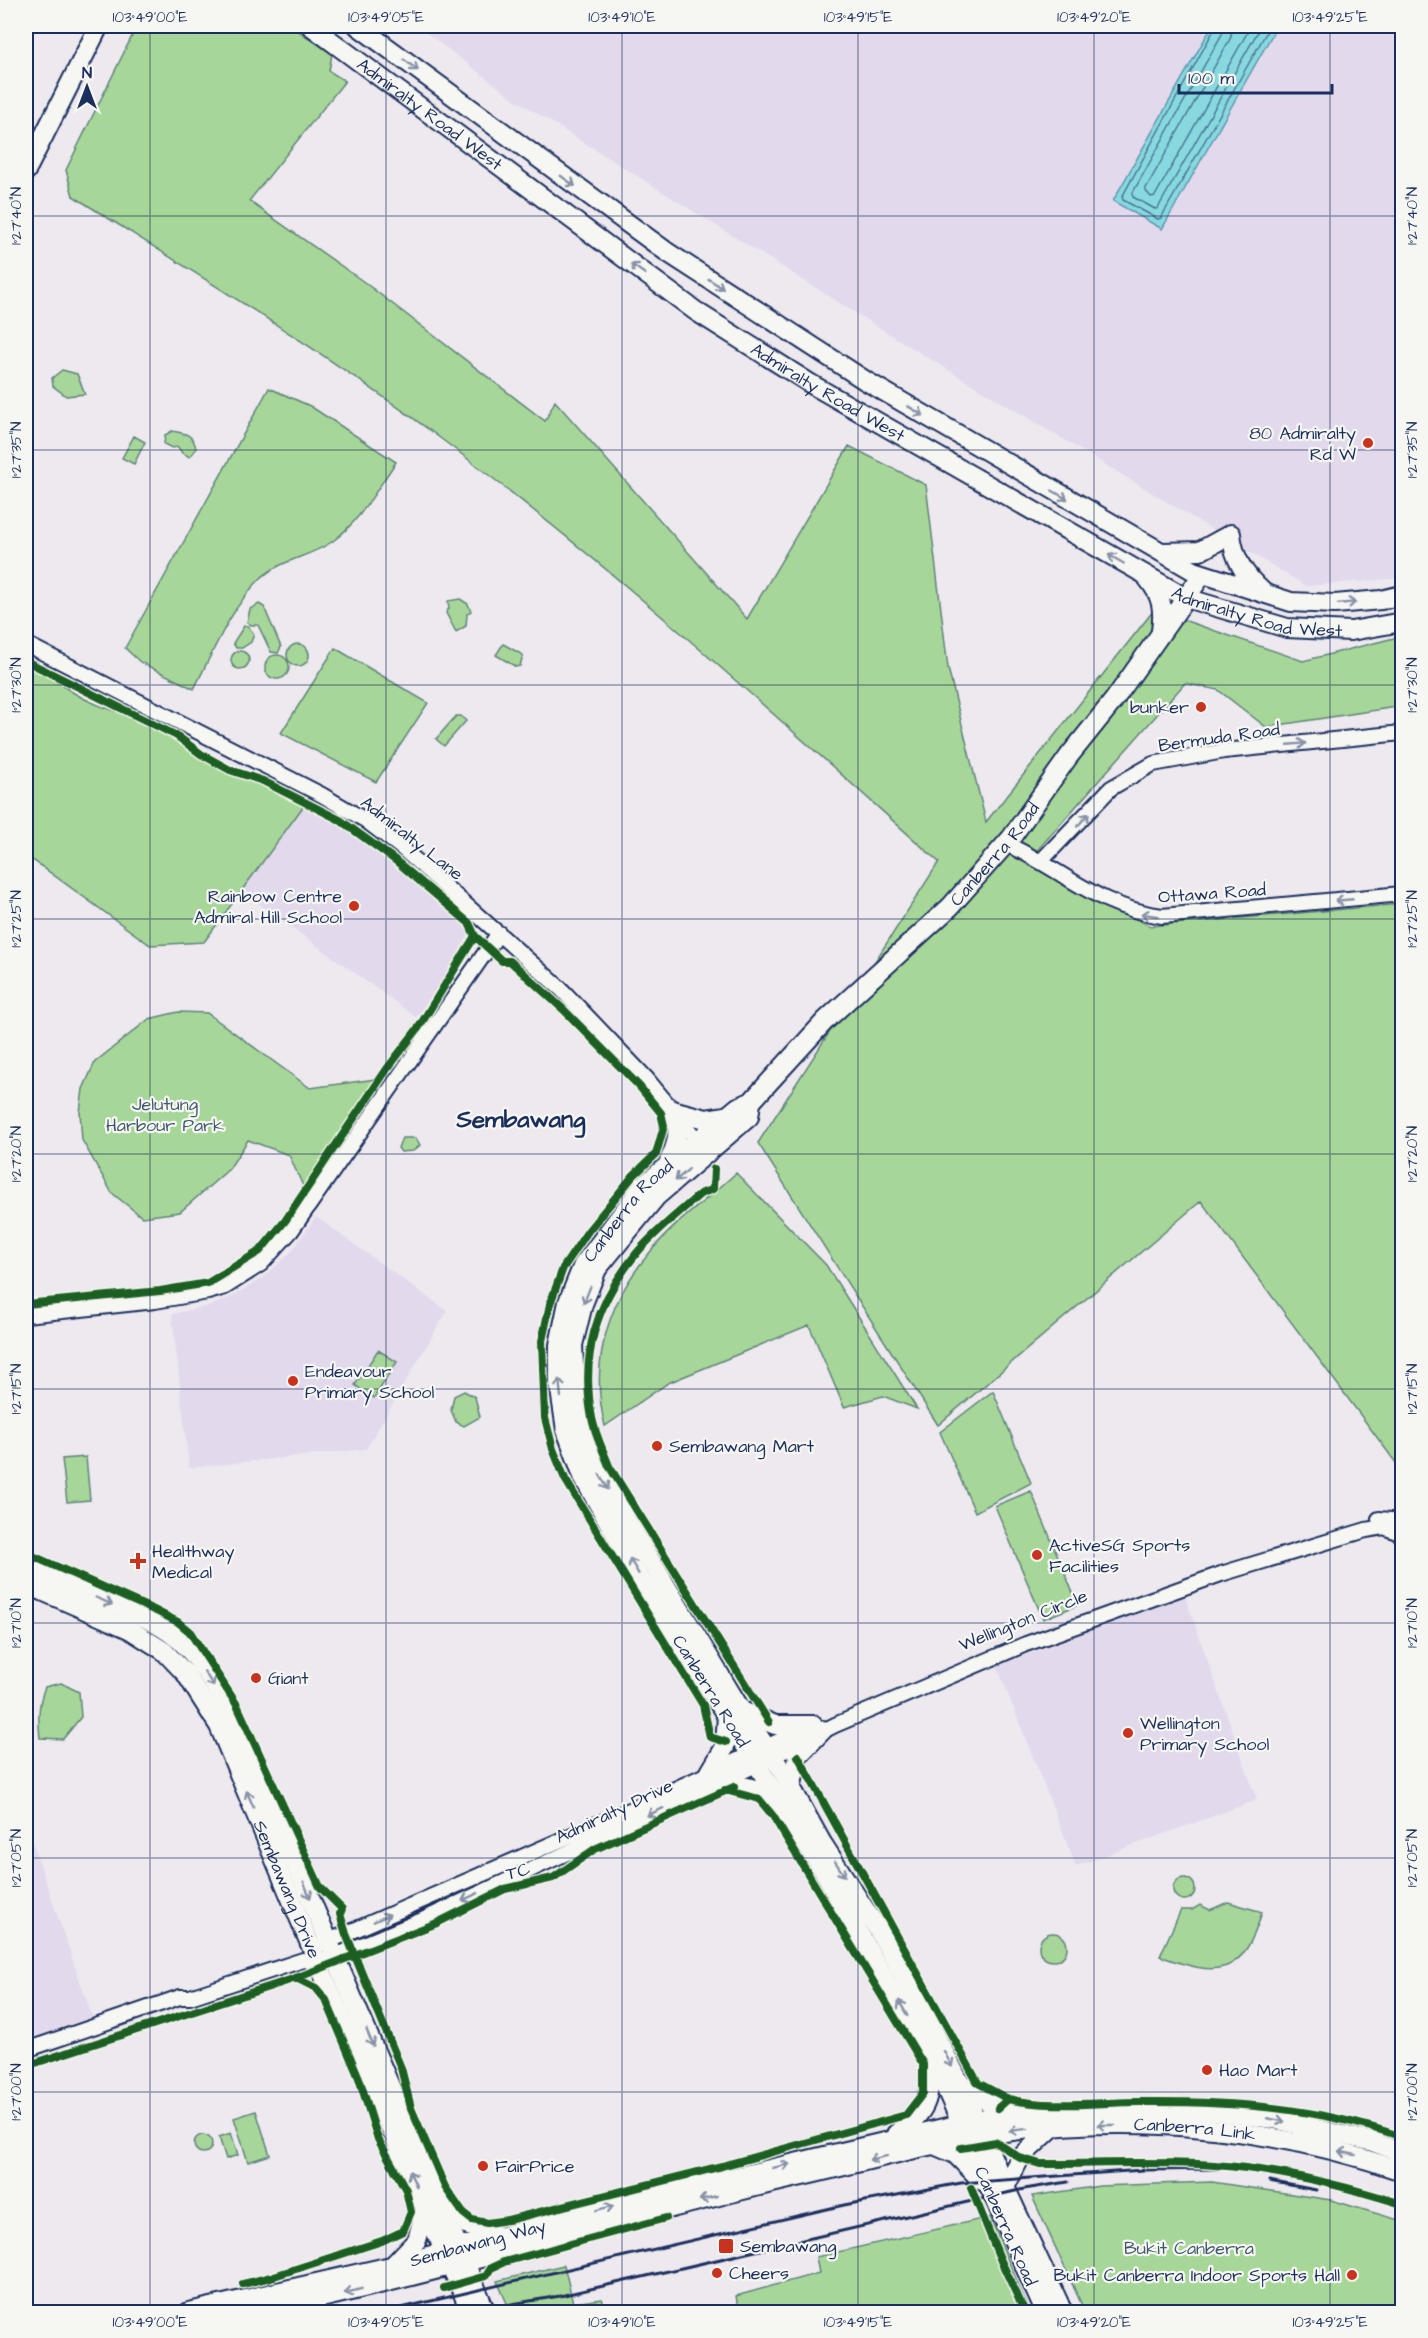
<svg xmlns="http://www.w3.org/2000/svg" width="1428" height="2338" viewBox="0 0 1428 2338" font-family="'Architects Daughter',sans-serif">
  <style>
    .built { fill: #e2d9ec }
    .green { fill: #a6d798; stroke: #60837b; stroke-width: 1.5 }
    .water { fill: #88d9df; stroke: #5c95ab; stroke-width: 1.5 }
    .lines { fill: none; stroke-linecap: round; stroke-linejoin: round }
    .shore { stroke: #477392; stroke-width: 1.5 }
    .minor-casing { stroke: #1b2f5e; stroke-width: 18 }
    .major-casing { stroke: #1b2f5e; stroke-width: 22 }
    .minor { stroke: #f6f6f2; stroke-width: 14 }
    .major { stroke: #f6f6f2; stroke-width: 18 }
    .rail { stroke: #1b2f5e; stroke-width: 3 }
    .cycleway-casing { stroke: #f6f6f2; stroke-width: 11 }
    .cycleway { stroke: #1b5e20; stroke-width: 8 }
    .oneway { stroke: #8892a8 }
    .ticks { fill: none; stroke: #1b2f5e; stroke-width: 1.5; stroke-opacity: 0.45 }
    .poi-dot { fill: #c8321e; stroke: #f6f6f2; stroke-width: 2 }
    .labels { text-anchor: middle; stroke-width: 4.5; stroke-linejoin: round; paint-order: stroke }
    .street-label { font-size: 18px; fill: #1b2f5e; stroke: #f6f6f2 }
    .poi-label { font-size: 18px; fill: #1b2f5e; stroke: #f6f6f2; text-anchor: start }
    .park-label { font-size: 18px; fill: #3e596c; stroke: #f6f6f2 }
    .district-label { font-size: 24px; font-weight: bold; fill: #1b2f5e; stroke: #f6f6f2 }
    .neatline { fill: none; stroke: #1b2f5e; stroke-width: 2 }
    .ticks-label { font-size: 15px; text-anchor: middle; fill: #1b2f5e }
  </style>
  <rect width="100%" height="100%" fill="#ede9ef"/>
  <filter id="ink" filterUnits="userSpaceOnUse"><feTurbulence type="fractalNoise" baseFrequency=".0167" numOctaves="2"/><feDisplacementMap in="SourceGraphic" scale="12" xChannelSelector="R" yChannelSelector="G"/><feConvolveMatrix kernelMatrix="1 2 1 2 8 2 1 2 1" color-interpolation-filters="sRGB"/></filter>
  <g filter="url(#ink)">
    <path class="built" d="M 417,26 L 1402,26 L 1402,578 L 1306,586 L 894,337 L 516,100 Z
      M 305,804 L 377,849 L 468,927 L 469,943 L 416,1017 L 241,891 Z
      M 316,1217 L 447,1311 L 366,1449 L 189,1468 L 172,1314 L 210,1306 L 231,1297 L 263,1278 L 292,1251 Z
      M 1184,1594 L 1257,1800 L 1076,1866 L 997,1666 Z
      M 26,1824 L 93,2019 L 26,2041 Z"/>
    <path class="green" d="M 137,26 L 291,26 L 332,54 L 329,71 L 345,81 L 249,201 L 364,282 L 545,421 L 555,401 L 747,619 L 849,446 L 926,485 L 948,668 L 986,822 L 1154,610 L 1303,661 L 1402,636 L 1402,706 L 1266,727 L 1218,690 L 1185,683 L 1026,863 L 1150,926 L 1402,904 L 1402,1471 L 1201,1201 L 938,1425 L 758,1143 L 939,862 C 778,718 618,571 444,441 C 325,352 198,275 73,196 L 66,170 Z
      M 62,370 L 77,374 L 85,394 L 66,396 L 53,386 L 52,378 Z
      M 269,388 L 310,406 L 396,462 C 377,489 360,521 333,541 C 311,557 281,559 260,579 C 230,609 213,652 194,689 L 140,662 L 125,648 Z
      M 172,431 C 184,433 194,434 196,449 L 190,457 L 182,453 L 178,447 L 172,448 L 164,444 L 165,435 Z
      M 134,436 L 145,442 L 134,464 L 122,458 Z
      M 460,599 L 468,604 L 471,611 L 467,614 L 466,626 L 456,632 L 446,613 L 449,608 L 448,601 Z
      M 259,604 L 264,607 L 281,647 L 278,653 L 271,652 L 258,625 L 251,625 L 247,622 L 250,609 Z
      M 244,626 L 248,626 L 254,634 L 251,642 L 242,648 L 236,648 L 233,643 Z
      M287 655a11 11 0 1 1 22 0a11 11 0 1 1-22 0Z
      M 503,644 L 523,655 L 520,666 L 516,667 L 496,655 Z
      M 335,648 L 428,703 L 376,782 L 281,733 Z
      M231 660a9 9 0 1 1 18 0a9 9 0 1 1-18 0Z
      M265 667a12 12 0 1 1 24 0a12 12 0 1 1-24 0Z
      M 26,662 C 43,671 57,683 74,693 C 92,704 111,710 131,716 L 305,804 L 204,942 L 150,945 L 26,855 Z
      M 456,716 L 461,716 L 466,721 L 444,746 L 436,739 Z
      M 178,1012 L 207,1013 L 310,1088 L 376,1079 L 303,1186 L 289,1155 L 248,1140 L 229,1169 L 180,1212 L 142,1217 L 112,1193 L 82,1140 L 80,1112 L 83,1089 L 95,1062 L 149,1019 Z
      M 402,1138 L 416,1138 L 420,1145 L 413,1151 L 401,1152 L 398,1148 Z
      M 736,1173 L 826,1265 L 917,1409 L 883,1396 L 844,1407 L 809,1325 L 668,1383 L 605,1426 C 589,1362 608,1301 651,1251 C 675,1222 709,1198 736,1173 Z
      M 378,1350 L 397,1362 L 374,1398 L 355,1385 Z
      M 464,1391 L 475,1397 L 480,1417 L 464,1426 L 456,1422 L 451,1410 L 454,1396 Z
      M 993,1391 L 1031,1483 L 975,1512 L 940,1432 Z
      M 86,1457 L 90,1500 L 67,1502 L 62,1459 Z
      M 1031,1491 L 1078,1605 L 1043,1619 L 995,1506 Z
      M 61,1683 L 79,1692 L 81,1717 L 63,1739 L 40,1738 C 38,1719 38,1704 45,1687 Z
      M1173 1889a11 11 0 1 1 22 0a11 11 0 1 1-22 0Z
      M 1228,1902 L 1262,1912 C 1243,1976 1219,1978 1160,1956 L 1181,1910 L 1192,1910 L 1200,1905 L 1210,1910 Z
      M1039 1947a14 14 0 1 1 28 0a14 14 0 1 1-28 0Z
      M 256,2111 L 270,2155 L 248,2162 L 234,2118 Z
      M 231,2133 L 238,2155 L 226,2159 L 219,2137 Z
      M194 2144a9 9 0 1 1 18 0a9 9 0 1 1-18 0Z
      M 1212,2182 L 1331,2200 L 1402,2221 L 1402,2312 L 1085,2312 L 1032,2196 L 1100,2186 Z
      M 990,2217 L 1030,2312 L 739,2312 L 736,2296 L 819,2273 L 816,2257 Z
      M 564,2265 L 573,2303 L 602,2299 L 608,2312 L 511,2312 L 497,2281 Z"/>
    <path class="water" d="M 1212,26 L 1277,26 L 1162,229 L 1113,201 Z"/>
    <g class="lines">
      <path class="shore" d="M 1216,26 L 1122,197 L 1123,200 L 1158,219 L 1161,218 L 1270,26
        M 1224,26 L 1222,34 L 1132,194 L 1133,197 L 1155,209 L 1158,208 L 1261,26
        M 1233,26 L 1230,39 L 1145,190 L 1151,197 L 1155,196 L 1251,26"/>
      <defs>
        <path id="minor" d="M 26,644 L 322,795 L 365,820 L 403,849 L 561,989 L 646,1078 L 702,1146
          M 1006,844 C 1063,869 1096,907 1162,916 L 1402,894
          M 1041,861 L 1111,788 L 1153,764 L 1224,751 L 1402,733
          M 26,1315 L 155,1301 L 208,1292 L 225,1287 L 261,1264 L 291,1231 L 499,933
          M 1379,1519 L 1402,1521
          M 320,1945 L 634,1808 L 809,1727
          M 26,2050 L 180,1997 L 190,1997 L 303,1960 L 318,1963 L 420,1921 L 752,1767 L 835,1725 L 1026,1644 L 1221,1574 L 1366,1530 L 1384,1527 L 1402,1534"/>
        <g id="major">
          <path id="s1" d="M 311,26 L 697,312 L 811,384 L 1186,598 L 1287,628 L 1351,631 L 1402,622"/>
          <path d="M 358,26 L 667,252 L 866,381 L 1194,571 L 1291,602 L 1335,604 L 1381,600 L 1402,595"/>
          <path d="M 26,171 L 99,26"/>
          <path d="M 1163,552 L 1200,551 L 1231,534 C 1234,559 1244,575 1263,592"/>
          <path d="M 1148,579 C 1162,596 1164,609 1161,631"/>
          <path d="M 751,1102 L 749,1117 L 656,1197 L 597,1269 L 583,1304 L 573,1345 L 576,1408 L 582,1435 L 593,1464 L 625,1518 L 741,1710 L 781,1769 L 822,1843 L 877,1928 L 915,1996 L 961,2085 L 1005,2187 L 1063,2312"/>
          <path d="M 672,1110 L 706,1119 L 726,1116"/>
          <path d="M 669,1161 C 677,1145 680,1131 675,1114"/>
          <path d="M 26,1568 C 69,1586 145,1611 179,1640 C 203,1661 218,1693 234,1719 L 486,2312"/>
          <path id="s2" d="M 26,1584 L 129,1629 L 164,1651 L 186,1674 L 219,1726 L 318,1963 L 471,2312"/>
          <path d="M 742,1711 L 775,1725 L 813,1725"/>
          <path d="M 710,1772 L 725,1747 L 727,1715"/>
          <path d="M 708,1787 C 735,1783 753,1785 777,1800"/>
          <path d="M 791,1789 L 798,1756 L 823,1730"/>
          <path d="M 961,2085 L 998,2108 L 1015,2114"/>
          <path d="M 896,2134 C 929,2110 929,2100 931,2061"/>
          <path d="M 934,2145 L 955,2154 L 982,2181"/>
          <path d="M 1005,2187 L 1020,2158 L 1053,2127"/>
          <path d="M 443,2207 L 469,2226 L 500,2237"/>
          <path d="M 395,2263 L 417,2240 L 426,2208"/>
          <path id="s3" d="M 189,2312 L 391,2266 L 642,2199 L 986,2118 L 1100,2110 L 1173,2109 L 1218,2112 L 1274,2119 L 1373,2142 L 1402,2153"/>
          <path id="s4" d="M 259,2312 C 437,2274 612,2220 789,2179 C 866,2162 942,2139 1020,2130 C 1147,2115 1282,2129 1402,2171"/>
          <path id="s5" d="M 1045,2312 L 939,2073 L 827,1877 L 640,1577 L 584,1479 L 566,1430 L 559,1383 L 559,1345 L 568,1302 L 583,1265 L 643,1186 L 738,1107 L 751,1102 L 825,1021 L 950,907 L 1011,838 L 1069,756 L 1114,700 L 1202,575"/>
        </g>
      </defs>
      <use href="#minor" class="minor-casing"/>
      <use href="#major" class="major-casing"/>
      <use href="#minor" class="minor"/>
      <use href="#major" class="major"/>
      <path class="rail" d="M 1269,2181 L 1316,2190
        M 384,2312 L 844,2205 L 961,2183 L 1143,2170 L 1230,2169 L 1292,2175 L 1358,2191 L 1402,2206
        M 464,2312 L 560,2296 L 1024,2189 L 1068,2182"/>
      <defs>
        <path id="cycleway" d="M 26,661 L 177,736 L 201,754 L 230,770 L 263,781 L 340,820 L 395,860 L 469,923 L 475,936 L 502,961 L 510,961 L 564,1010 L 639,1086 L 661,1113 L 664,1126 L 656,1154 L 633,1176 L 588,1231 L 563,1268 L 550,1304 L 542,1341 L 545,1418 L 553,1449 L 565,1479 L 703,1705 L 710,1737 L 726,1742
          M 714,1169 L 713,1189 L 700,1194 C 679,1213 654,1232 636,1254 C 596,1303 580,1355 592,1418 C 595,1434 603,1450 609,1466 L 769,1722
          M 26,1304 L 160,1291 L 208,1283 L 260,1251 L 285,1221 L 387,1069 L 419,1027 L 475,936
          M 26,1553 L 156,1611 L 178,1622 L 190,1632 L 237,1705 L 320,1887 L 342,1909 L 340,1914 L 346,1934 L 401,2068 L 411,2108 L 445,2187 L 463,2213 L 472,2220 L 487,2223 L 508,2220 L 722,2166 L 906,2115 L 923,2093 L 923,2064 L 773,1816 L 759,1799 L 725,1790
          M 798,1756 L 978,2083 L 1008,2099 L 998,2108
          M 26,2066 L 296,1978 L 437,1923 L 505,1889 L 553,1878 L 595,1849 L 734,1787
          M 1008,2099 C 1052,2109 1096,2102 1140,2102 C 1229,2101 1318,2107 1402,2137
          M 961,2148 L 996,2142 L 1020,2158 L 1040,2164 C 1098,2164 1156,2161 1214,2165 C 1278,2169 1342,2185 1402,2204
          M 971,2188 L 1001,2261 L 1025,2312
          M 243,2284 L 271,2277 L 382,2241 L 403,2231 L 411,2212 L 406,2190 L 378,2139 L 359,2078 L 326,2000 L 316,1988 L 296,1978
          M 444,2288 L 486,2276 L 491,2268 L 504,2262 L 666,2218"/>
      </defs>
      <use href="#cycleway" class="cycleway-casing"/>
      <use href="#cycleway" class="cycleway"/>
    </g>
    <defs><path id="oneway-shaft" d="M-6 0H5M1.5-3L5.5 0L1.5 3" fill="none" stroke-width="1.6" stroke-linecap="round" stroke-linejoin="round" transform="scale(1.5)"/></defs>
    <g class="oneway">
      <use href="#oneway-shaft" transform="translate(411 65) rotate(37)"/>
      <use href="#oneway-shaft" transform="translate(568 181) rotate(36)"/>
      <use href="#oneway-shaft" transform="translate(638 269) rotate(-144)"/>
      <use href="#oneway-shaft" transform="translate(716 284) rotate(33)"/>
      <use href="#oneway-shaft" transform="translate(916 411) rotate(31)"/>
      <use href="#oneway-shaft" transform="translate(1060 495) rotate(30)"/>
      <use href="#oneway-shaft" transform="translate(1116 559) rotate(-150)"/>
      <use href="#oneway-shaft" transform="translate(1347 603) rotate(-5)"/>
      <use href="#oneway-shaft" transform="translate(1297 744) rotate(-5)"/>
      <use href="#oneway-shaft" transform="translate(1083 820) rotate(-48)"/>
      <use href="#oneway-shaft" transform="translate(1344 900) rotate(175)"/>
      <use href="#oneway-shaft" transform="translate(1150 915) rotate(-172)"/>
      <use href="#oneway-shaft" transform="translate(682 1175) rotate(139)"/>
      <use href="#oneway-shaft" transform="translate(587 1295) rotate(112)"/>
      <use href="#oneway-shaft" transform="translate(560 1388) rotate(-96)"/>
      <use href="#oneway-shaft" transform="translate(604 1482) rotate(60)"/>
      <use href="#oneway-shaft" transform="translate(634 1566) rotate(-120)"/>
      <use href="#oneway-shaft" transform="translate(104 1601) rotate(23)"/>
      <use href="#oneway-shaft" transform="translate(209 1679) rotate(58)"/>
      <use href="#oneway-shaft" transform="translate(250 1799) rotate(-113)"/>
      <use href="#oneway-shaft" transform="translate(655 1812) rotate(155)"/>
      <use href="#oneway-shaft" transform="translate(840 1869) rotate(57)"/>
      <use href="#oneway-shaft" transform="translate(307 1890) rotate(68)"/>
      <use href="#oneway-shaft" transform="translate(470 1897) rotate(155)"/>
      <use href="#oneway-shaft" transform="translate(382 1918) rotate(-24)"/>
      <use href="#oneway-shaft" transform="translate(903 2008) rotate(-119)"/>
      <use href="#oneway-shaft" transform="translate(370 2038) rotate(67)"/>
      <use href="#oneway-shaft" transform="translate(948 2059) rotate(63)"/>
      <use href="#oneway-shaft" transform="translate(1276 2120) rotate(11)"/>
      <use href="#oneway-shaft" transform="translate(1106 2125) rotate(-180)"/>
      <use href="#oneway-shaft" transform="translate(1018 2130) rotate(173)"/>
      <use href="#oneway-shaft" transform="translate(1347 2153) rotate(-167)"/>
      <use href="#oneway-shaft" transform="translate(878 2158) rotate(167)"/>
      <use href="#oneway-shaft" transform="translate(781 2166) rotate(-13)"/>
      <use href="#oneway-shaft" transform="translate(413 2179) rotate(-114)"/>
      <use href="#oneway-shaft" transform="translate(708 2198) rotate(167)"/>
      <use href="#oneway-shaft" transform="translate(605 2208) rotate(-14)"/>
      <use href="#oneway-shaft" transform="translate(353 2291) rotate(166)"/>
    </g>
  </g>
  <path class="ticks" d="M 150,26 L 150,2312M 386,26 L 386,2312M 622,26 L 622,2312M 858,26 L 858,2312M 1094,26 L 1094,2312M 1330,26 L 1330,2312M 26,216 L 1402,216M 26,450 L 1402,450M 26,685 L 1402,685M 26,919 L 1402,919M 26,1154 L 1402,1154M 26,1389 L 1402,1389M 26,1623 L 1402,1623M 26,1858 L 1402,1858M 26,2092 L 1402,2092"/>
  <g class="poi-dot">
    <circle cx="1368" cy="443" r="6"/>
    <circle cx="1201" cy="707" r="6"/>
    <circle cx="354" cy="906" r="6"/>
    <circle cx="293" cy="1381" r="6"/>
    <circle cx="657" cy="1446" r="6"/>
    <circle cx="1037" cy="1555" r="6"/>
    <path d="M135 1552h6v6h6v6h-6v6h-6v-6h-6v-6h6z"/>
    <circle cx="256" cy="1678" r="6"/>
    <circle cx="1128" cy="1733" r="6"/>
    <circle cx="1207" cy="2070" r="6"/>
    <circle cx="483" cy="2166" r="6"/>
    <rect x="718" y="2238" width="16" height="16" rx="3"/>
    <circle cx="717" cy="2273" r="6"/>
    <circle cx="1352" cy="2275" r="6"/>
  </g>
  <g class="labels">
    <g class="street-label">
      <text dy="6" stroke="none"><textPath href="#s1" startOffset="148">Admiralty Road West</textPath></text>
      <text dy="6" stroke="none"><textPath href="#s1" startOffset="634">Admiralty Road West</textPath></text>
      <text dy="6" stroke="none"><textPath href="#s1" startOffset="1120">Admiralty Road West</textPath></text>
      <text transform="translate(1219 737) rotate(-8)" y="6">Bermuda Road</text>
      <text transform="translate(412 838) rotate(38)" y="6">Admiralty Lane</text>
      <text dy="6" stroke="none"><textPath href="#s5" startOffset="1760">Canberra Road</textPath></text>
      <text transform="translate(1212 893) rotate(-4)" y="6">Ottawa Road</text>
      <text dy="6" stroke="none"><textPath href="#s5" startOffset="1246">Canberra Road</textPath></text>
      <text transform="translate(1023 1620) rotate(-22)" y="6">Wellington Circle</text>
      <text transform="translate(711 1691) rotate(58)" y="6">Canberra Road</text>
      <text transform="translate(614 1811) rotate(-25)" y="6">Admiralty Drive</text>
      <text transform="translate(518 1871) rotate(-14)" y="6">TC</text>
      <text dy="6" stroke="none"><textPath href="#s2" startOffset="424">Sembawang Drive</textPath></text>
      <text dy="6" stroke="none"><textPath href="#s4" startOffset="958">Canberra Link</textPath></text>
      <text transform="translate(1006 2226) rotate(66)" y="6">Canberra Road</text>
      <text dy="6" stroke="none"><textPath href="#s3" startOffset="297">Sembawang Way</textPath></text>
    </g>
    <g class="poi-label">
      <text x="1356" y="439" text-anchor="end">80 Admiralty<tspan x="1356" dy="21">Rd W</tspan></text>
      <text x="1189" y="713" text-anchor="end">bunker</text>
      <text x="342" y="902" text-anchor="end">Rainbow Centre<tspan x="342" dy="21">Admiral Hill School</tspan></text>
      <text x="305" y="1377">Endeavour<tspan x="305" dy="21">Primary School</tspan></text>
      <text x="669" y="1452">Sembawang Mart</text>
      <text x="1049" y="1551">ActiveSG Sports<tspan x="1049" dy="21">Facilities</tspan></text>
      <text x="152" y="1557">Healthway<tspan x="152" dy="21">Medical</tspan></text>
      <text x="268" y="1684">Giant</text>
      <text x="1140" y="1729">Wellington<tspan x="1140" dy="21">Primary School</tspan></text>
      <text x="1219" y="2076">Hao Mart</text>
      <text x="495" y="2172">FairPrice</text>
      <text x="740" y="2252">Sembawang</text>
      <text x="729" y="2279">Cheers</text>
      <text x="1340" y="2281" text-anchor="end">Bukit Canberra Indoor Sports Hall</text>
    </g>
    <g class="park-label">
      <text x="165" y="1110">Jelutung<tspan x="165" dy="21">Harbour Park</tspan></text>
      <text x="1189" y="2254">Bukit Canberra</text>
    </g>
    <g class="district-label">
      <text x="521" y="1127">Sembawang</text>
    </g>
  </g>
  <rect width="1428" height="2338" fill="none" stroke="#f6f6f2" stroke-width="66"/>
  <g transform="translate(87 87)" stroke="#f6f6f2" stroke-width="4.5" paint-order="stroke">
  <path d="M0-4.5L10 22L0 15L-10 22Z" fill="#1b2f5e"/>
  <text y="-9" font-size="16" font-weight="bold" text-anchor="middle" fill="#1b2f5e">N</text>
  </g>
  <path d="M1179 84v9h153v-9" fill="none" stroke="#1b2f5e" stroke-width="3"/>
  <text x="1188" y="84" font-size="18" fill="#1b2f5e" stroke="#f6f6f2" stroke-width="4.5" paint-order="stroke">100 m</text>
  <rect x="33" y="33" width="1362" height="2272" class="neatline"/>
  <g class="ticks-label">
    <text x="150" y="22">103°49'00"E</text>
    <text x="386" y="22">103°49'05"E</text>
    <text x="622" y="22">103°49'10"E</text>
    <text x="858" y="22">103°49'15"E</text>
    <text x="1094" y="22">103°49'20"E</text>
    <text x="1330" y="22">103°49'25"E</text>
    <text transform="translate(16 216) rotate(-90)" y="5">1°27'40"N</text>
    <text transform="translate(1412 216) rotate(-90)" y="5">1°27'40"N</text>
    <text transform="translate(16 450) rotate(-90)" y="5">1°27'35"N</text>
    <text transform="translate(1412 450) rotate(-90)" y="5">1°27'35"N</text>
    <text transform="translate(16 685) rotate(-90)" y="5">1°27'30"N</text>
    <text transform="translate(1412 685) rotate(-90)" y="5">1°27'30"N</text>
    <text transform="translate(16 919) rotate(-90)" y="5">1°27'25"N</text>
    <text transform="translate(1412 919) rotate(-90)" y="5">1°27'25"N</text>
    <text transform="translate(16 1154) rotate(-90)" y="5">1°27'20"N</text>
    <text transform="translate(1412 1154) rotate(-90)" y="5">1°27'20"N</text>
    <text transform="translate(16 1389) rotate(-90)" y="5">1°27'15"N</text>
    <text transform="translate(1412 1389) rotate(-90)" y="5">1°27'15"N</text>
    <text transform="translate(16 1623) rotate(-90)" y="5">1°27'10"N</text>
    <text transform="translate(1412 1623) rotate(-90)" y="5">1°27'10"N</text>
    <text transform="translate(16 1858) rotate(-90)" y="5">1°27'05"N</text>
    <text transform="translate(1412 1858) rotate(-90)" y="5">1°27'05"N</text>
    <text transform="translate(16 2092) rotate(-90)" y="5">1°27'00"N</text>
    <text transform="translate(1412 2092) rotate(-90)" y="5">1°27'00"N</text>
    <text x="150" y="2327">103°49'00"E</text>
    <text x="386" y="2327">103°49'05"E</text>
    <text x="622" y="2327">103°49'10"E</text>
    <text x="858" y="2327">103°49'15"E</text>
    <text x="1094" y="2327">103°49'20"E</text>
    <text x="1330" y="2327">103°49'25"E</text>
  </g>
</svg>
